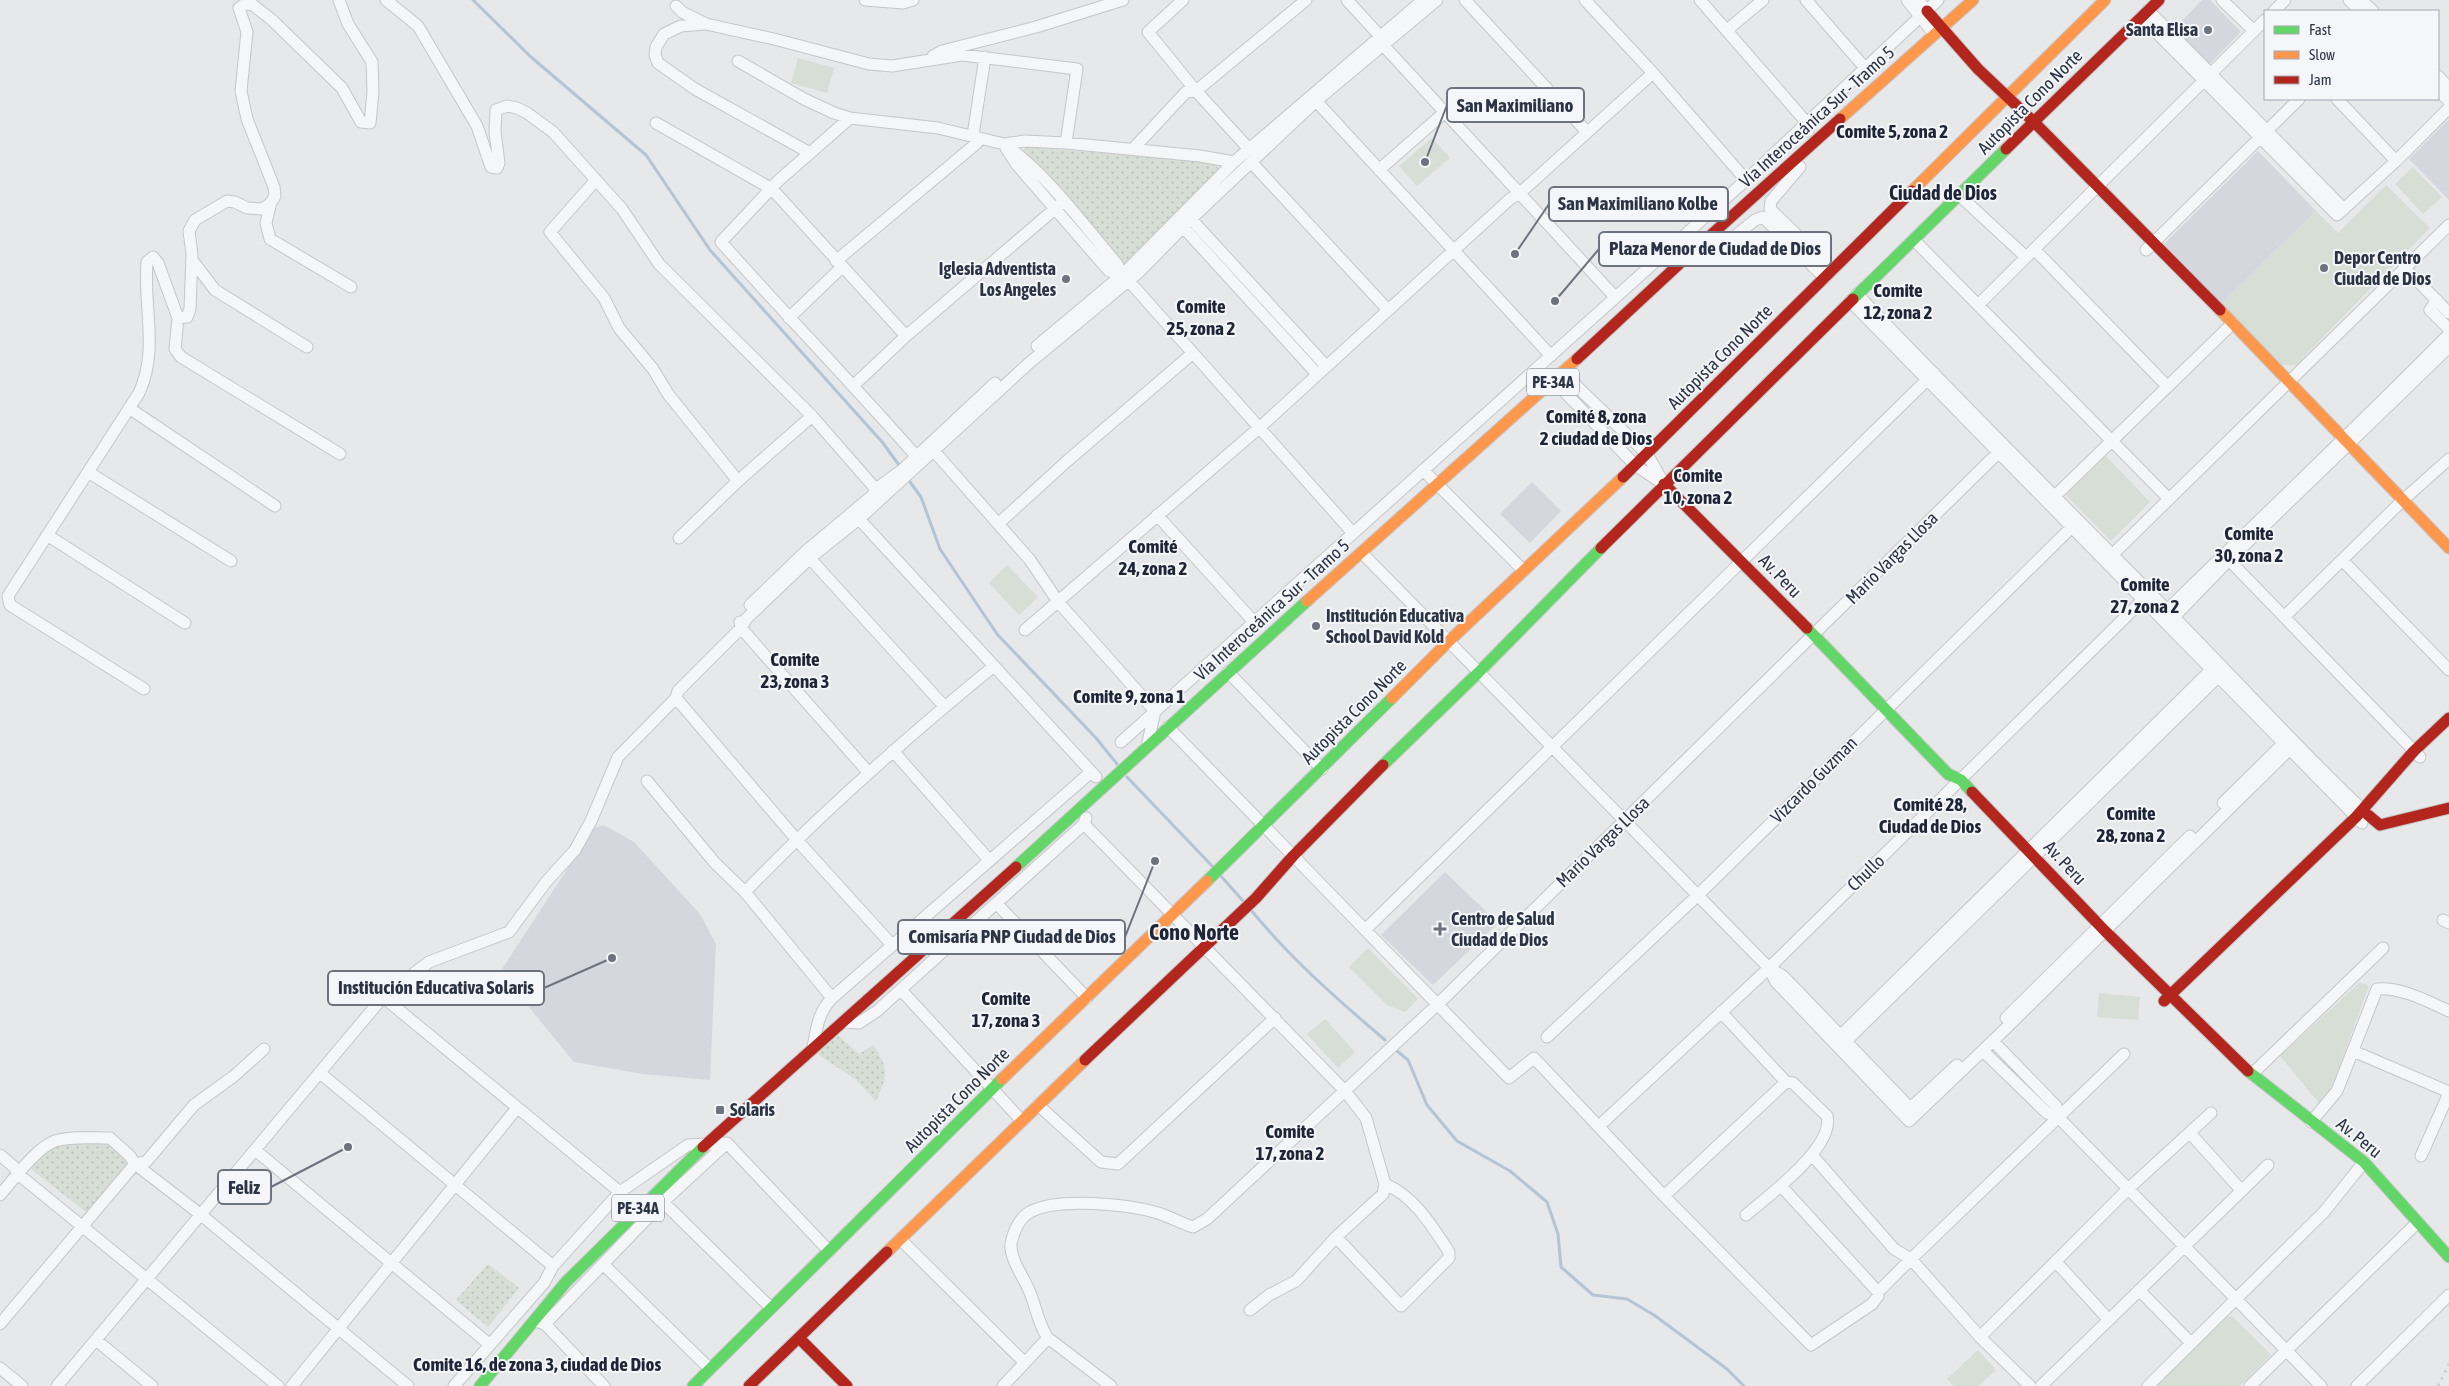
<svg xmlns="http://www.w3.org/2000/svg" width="2449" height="1386" viewBox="0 0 2449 1386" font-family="'Asap Condensed',sans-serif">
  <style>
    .built { fill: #d4d7dd }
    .grass { fill: url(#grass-dots) }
    .park { fill: #d6ded6 }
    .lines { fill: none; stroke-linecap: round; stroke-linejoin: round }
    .stream { stroke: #b4c4d5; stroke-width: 3 }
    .street-casing { stroke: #c4c6c8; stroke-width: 13 }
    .fast-casing { stroke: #c4c6c8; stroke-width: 13 }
    .slow-casing { stroke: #c4c6c8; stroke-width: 13 }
    .jam-casing { stroke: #c4c6c8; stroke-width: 13 }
    .street { stroke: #f5f6f7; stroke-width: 11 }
    .fast { stroke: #63d668; stroke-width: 11 }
    .slow { stroke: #ff974d; stroke-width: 11 }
    .jam { stroke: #b3261e; stroke-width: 11 }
    .rail { stroke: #cecfd2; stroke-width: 3; stroke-dasharray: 2.5 5; stroke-linecap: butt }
    .poi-dot { fill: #6c737f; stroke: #f4f6f9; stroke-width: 2 }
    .labels { text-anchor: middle; stroke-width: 4; stroke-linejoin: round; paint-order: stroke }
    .shield { fill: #f4f6f9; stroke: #676e7b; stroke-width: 1 }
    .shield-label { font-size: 16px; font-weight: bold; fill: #2b3445 }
    .poi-label { font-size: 18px; font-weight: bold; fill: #2b3445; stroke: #f4f6f9; text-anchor: start }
    .street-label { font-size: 18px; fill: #2b3445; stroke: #f4f6f9 }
    .neighbourhood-label { font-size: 19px; font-weight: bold; fill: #1d2536; stroke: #f4f6f9 }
    .quarter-label { font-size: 20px; font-weight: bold; fill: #1d2536; stroke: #f4f6f9 }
    .district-label { font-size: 22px; font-weight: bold; fill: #1d2536; stroke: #f4f6f9 }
    .leader { fill: none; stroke: #6c737f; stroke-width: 2 }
    .callout-dot { fill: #6c737f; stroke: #f4f6f9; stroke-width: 2 }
    .callout { fill: #f4f6f9; stroke: #6c737f; stroke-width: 2 }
    .callout-label { font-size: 19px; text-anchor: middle; font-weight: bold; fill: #2b3445 }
  </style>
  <defs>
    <pattern id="grass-dots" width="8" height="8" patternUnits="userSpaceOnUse" patternTransform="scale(1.25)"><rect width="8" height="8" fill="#d6ded6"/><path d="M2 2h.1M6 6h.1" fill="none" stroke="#b8bfb9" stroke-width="1.8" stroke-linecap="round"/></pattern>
  </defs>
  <rect width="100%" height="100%" fill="#e6e8ea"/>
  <path class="built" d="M 2202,0 L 2210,0 L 2241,32 L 2209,65 L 2175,28 Z
    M 2449,119 L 2449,200 L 2409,159 Z
    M 2258,151 L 2316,211 L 2221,304 L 2164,244 Z
    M 1532,482 L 1561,511 L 1530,543 L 1500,514 Z
    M 604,825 L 634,842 L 700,914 L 716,944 L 710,1080 L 643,1074 L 574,1062 L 500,972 L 594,828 Z
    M 1445,872 L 1498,923 L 1433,985 L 1381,935 Z"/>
  <path class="grass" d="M 1027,147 L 1200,161 L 1216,165 L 1219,169 L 1125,265 L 1023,150 Z
    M 839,1036 L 859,1054 L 874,1045 C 889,1072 888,1072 876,1101 L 855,1079 L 816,1053 Z
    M 107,1142 L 129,1162 L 86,1212 L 31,1169 C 59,1137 68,1143 107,1142 Z
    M 488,1264 L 519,1288 L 488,1327 L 456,1300 Z"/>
  <path class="park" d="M 798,58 L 834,68 L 827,93 L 791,83 Z
    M 1432,138 L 1450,158 L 1417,186 L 1399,166 Z
    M 2413,167 L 2442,197 L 2423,214 L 2395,184 Z
    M 2386,185 L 2430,228 L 2296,365 L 2280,365 L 2221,304 L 2316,211 L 2338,233 Z
    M 2106,456 L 2150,502 L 2111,541 L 2066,495 Z
    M 1007,565 L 1038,597 L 1019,615 L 989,583 Z
    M 1368,948 L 1418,999 L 1405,1012 L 1387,1005 L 1349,967 Z
    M 2360,982 L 2369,986 L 2330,1092 L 2319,1103 L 2280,1056 Z
    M 2099,993 L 2140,997 L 2138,1020 L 2097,1017 Z
    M 1325,1019 L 1355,1052 L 1338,1068 L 1307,1034 Z
    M 2232,1316 L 2271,1355 L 2240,1386 L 2157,1386 L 2226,1317 Z
    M 1978,1350 L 1996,1370 L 1978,1386 L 1954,1386 L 1947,1379 Z"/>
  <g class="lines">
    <path class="stream" d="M 473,0 L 531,57 L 646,155 L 710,250 L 883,443 L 901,468
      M 907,478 L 921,497 L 940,549 L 997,634 L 1096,738 L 1117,764
      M 1127,777 L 1214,868
      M 1220,875 L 1244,902
      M 1251,910 C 1291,959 1337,999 1385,1040
      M 1397,1051 L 1408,1060 L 1427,1105 L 1457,1141 L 1510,1171 L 1547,1202 L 1558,1234 L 1561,1267 L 1593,1295 L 1627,1299 L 1654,1315 L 1727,1369 L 1744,1386"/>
    <defs>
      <path id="street" d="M 386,0 L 418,26 L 477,126 L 491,167 L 497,168 L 499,163 L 495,132 L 496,110 L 507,106 L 517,108 L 527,113 L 553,132 L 622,209 L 659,264 L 812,416 L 880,494
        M 865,0 L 903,3 L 913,0
        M 1183,0 L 1148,32 L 1196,91 L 1249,149
        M 1347,0 L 1379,35 L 1383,45 L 1615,297
        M 1465,0 L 1587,132
        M 1585,0 L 1653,73 L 1746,180
        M 1700,0 L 1807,123 L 1808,131
        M 1806,0 L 1866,69
        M 1907,0 L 1934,34
        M 1918,0 L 1927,11
        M 2222,0 L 2254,31
        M 2349,0 L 2360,11
        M 2361,0 L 2373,11
        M 676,6 L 682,12 L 706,24 L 774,39 L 869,64 L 892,66 L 962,55 L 1077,69 L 1066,143
        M 2148,10 L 2344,209
        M 2274,11 L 2285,0
        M 2141,17 L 2337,215 L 2396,161 L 2449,108
        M 704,24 L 681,26 L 664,34 L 656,47 L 655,55 L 658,63 L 695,89 L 810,153
        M 1727,30 L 1763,0
        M 933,56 L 942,51 L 1036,27 L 1123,0
        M 738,61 L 804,99 L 834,113 L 850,118 L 938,128 L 1004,144 L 1025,141 L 1066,143 L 1200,156 L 1234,162
        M 2438,76 L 2449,88
        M 2438,90 L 2449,101
        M 2337,99 L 2396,161
        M 1316,101 L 1551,356
        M 850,118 L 778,181 L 721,242 C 785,314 852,383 916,456
        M 656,123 L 772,189 L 906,336
        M 1004,144 C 1048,175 1082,223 1117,264 L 1120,271 L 1353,533
        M 1006,148 L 1017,165 L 1109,271 L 1123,274
        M 1133,149 L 1186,92 L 1196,91 L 1306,0
        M 1251,162 L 1388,310
        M 1800,167 L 1771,201 L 1770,209 L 1833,270
        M 1379,170 L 1445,112
        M 595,181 L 550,232 L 604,298 L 619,328 L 653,369 L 668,394 L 738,481
        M 1960,196 L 2026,257
        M 271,202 L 266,223 L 270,239 L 351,287
        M 1191,219 L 1326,366
        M 1183,227 L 1317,374
        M 1914,240 L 2169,499
        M 2035,250 L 2167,386
        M 2146,250 L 2299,99
        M 1694,258 L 1720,248 L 1755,220 L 1763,217 L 1825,278
        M 192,260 L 215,290 L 307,347
        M 836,261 L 977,143 L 973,135 L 985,57
        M 2405,268 L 2449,313
        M 1857,294 C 1962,404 2068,510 2174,617 C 2239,683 2300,751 2367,814
        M 2437,300 L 2430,310 L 2449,329
        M 1850,301 L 2362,823
        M 1979,304 L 2265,20
        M 178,318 L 175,349 L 181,357 L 340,454
        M 789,318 L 842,267
        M 1037,346 L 1123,274 L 1234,162 L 1423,0
        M 1563,373 L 1647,454 L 1664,484
        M 1554,381 L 1635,465 L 1662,483
        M 854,385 L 906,336 L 1063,202
        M 129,408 L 275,506
        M 933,450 L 1030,560 L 1059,603 L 1155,711 L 1148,742
        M 1423,470 L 1523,570
        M 88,472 L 231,561
        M 2055,496 L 2233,323
        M 1157,515 L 1254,622
        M 859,519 L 1096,777
        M 998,524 L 1066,462 L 1193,353
        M 47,535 L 185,623
        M 679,538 L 738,481 L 812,416
        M 1362,553 L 1769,968 L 1783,976 L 1916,1114
        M 806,554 L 944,706
        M 2113,554 L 2449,225
        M 2229,560 L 2420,757
        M 2342,560 L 2449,670
        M 750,605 L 805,552 L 873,495 L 876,489 L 902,470 L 995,383
        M 2163,614 C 2258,521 2355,429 2449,334
        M 2285,616 L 2403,500 L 2449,459
        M 2174,617 L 2229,560 L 2449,347
        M 740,622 L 741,628 L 868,772
        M 1025,630 L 1259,428 L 1510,199 L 1520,193 L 1653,73
        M 1228,672 L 1322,769
        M 144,689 L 10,605 L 8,596 L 139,393 C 159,350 143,306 147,262 L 153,257 L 158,263 L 178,318 L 187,317 L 190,309 L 192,254 L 189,231 L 195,220 L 227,201 L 235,202 L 247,208 L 262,209 L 270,204 L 275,196 L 274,187 L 247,119 L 241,91 L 247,32 L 239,8 L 245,4 L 253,5 L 272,20 L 342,88 L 361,122 L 370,123 L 373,92 L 372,62 L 348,24 L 339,0
        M 676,698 L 796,839 L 892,945
        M 1168,727 L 1509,1078 L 1534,1058 L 1664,1196 L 1811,1345 L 1872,1304 L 1878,1296 L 1878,1292 L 1911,1259 L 2124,1054
        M 1121,742 L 1746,180 L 1938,0
        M 893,751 L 989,860
        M 647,781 L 715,863 L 745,892 L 832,998
        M 2223,803 L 2288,739
        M 1084,824 L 1345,1091 L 1366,1118 L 1385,1184 L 1383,1194 L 1336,1237 L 1296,1281 L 1269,1295 L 1250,1310
        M 745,892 C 823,811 907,737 994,666
        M 997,904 L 1087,998
        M 2443,920 L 2449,923
        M 1365,930 L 1934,373
        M 1769,968 L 1776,982 L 1909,1121 L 1999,1035 L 2295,744
        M 901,990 L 1022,1121
        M 383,997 L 620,1192
        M 1721,1012 L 1786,1082 L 1793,1083 L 1827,1116 C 1835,1147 1767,1197 1746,1215
        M 2006,1018 L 2190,836
        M 844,1022 L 859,1023 L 877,1011 L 1084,824 L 1086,818
        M 1547,1037 L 1697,896 L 2078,521
        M 1835,1041 L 2215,666
        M 1993,1041 L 2056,1106 L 2059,1118
        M 1845,1042 L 2223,672
        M 813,1047 C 817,1027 818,1013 832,998 L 1090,773
        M 1983,1051 L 2047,1113 L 2059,1118 L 2321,1386
        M 2353,1051 L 2449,1092
        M 320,1073 L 553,1266
        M 2252,1074 L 2383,948
        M 1038,1105 L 1101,1162 L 1118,1164 L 1275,1018
        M 1906,1112 L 1957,1065
        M 2311,1122 L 2337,1091 L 2377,989 C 2401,987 2427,1001 2449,1011
        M 1599,1126 L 1769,968 L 2150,593
        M 2190,1133 L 2241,1190
        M 727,1143 L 829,1251
        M 255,1150 L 489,1344
        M 0,1155 L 14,1167 L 18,1174 L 278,1386
        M 1812,1155 L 1894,1249 L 1911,1259 L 1980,1337 L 2030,1386
        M 2421,1156 L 2449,1093
        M 1781,1186 L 1878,1292
        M 0,1195 C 13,1180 37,1147 55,1141 C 72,1136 92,1138 110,1138 L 130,1156 L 135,1164 L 200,1214 L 408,1386
        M 1664,1196 L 1786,1082
        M 663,1202 L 771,1308
        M 1336,1237 L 1401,1306 L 1449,1258 L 1449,1252 C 1432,1226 1414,1196 1385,1184
        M 900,1239 L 1025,1363
        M 2056,1262 L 2109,1320
        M 604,1265 L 710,1369
        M 2139,1290 L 2191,1343
        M 538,1322 L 545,1324 L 604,1386
        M 0,1324 L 135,1164 L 146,1162 L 194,1105 L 234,1076 L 264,1049
        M 545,1324 L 663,1202 L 727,1143
        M 1980,1337 L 2128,1189 L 2211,1113
        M 96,1340 L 152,1386
        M 0,1368 L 22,1386
        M 57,1386 L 383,997 L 429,962 L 509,932 L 546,882 L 575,850 L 591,821 L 618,757 L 676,698 L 678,691 L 741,628 L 746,619 L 810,558 L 859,519 L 1028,364 L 1139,272 L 1191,219 L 1316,101 L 1437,0
        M 292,1386 L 517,1108
        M 454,1386 L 544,1283 L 553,1266 L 620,1192 L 688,1145 L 727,1143
        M 1003,1386 L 1048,1338
        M 1111,1386 L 1048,1338 C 1037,1323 1036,1303 1027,1286 C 1021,1273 1010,1258 1011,1244 C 1013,1232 1020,1217 1030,1212 C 1057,1197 1128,1204 1158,1213 C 1170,1217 1181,1223 1193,1227 L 1207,1219 L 1438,1004 L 2004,447
        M 2041,1386 L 2268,1165
        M 2148,1386 L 2324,1212 L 2364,1162
        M 2250,1386 L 2418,1222
        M 2357,1386 L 2449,1295"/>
      <path id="fast" d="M 1853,299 L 2006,149
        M 1807,628 L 1948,774 L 1961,780 L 1972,792
        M 1383,765 L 1478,673 L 1601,548
        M 1016,867 L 1307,601
        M 1207,881 L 1392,698
        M 2248,1071 L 2364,1162 L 2449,1257
        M 480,1386 L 566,1282 L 703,1147
        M 693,1386 L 1002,1079"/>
      <path id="slow" d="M 1840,119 L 1973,0
        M 1912,191 L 2105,0
        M 2220,310 L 2449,548
        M 1307,601 L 1577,359
        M 1392,698 L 1448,642 L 1623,477
        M 1002,1079 L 1207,881
        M 887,1252 L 1085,1060"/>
      <path id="jam" d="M 1927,11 L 1978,69 L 2034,122 L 2220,310
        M 2006,149 L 2159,0
        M 1577,359 L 1691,253 L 1840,119
        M 1623,477 L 1912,191
        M 1664,484 L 1807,628
        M 1601,548 L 1853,299
        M 1972,792 L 2105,931 L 2248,1071
        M 2368,815 L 2380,825 L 2449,808
        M 2164,1001 L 2356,817 L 2414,751 L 2449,718
        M 1085,1060 L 1256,898 L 1293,856 L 1383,765
        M 703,1147 L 1016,867
        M 799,1338 L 847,1386
        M 749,1386 L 887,1252"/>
    </defs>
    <use href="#street" class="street-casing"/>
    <use href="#fast" class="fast-casing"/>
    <use href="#slow" class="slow-casing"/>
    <use href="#jam" class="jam-casing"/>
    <use href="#street" class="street"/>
    <use href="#fast" class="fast"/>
    <use href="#slow" class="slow"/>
    <use href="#jam" class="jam"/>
    <path class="rail" d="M 2438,1386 L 2449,1364"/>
  </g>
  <g class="poi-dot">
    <circle cx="2208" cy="30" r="5"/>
    <circle cx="2324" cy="268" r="5"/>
    <circle cx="1066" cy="279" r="5"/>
    <circle cx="1316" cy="626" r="5"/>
    <path d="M1437.5 921.5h5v5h5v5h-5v5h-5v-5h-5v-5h5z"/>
    <rect x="715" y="1105" width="10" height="10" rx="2.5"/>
  </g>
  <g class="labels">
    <g class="shield">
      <rect x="1527" y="368.5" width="52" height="27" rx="4"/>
      <rect x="612" y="1194.5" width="52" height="27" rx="4"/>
    </g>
    <g class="shield-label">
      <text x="1553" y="388">PE-34A</text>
      <text x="638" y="1214">PE-34A</text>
    </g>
    <g class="poi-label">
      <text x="2198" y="36" text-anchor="end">Santa Elisa</text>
      <text x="2334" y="264">Depor Centro<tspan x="2334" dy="21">Ciudad de Dios</tspan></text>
      <text x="1056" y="275" text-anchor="end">Iglesia Adventista<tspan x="1056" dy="21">Los Angeles</tspan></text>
      <text x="1326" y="622">Institución Educativa<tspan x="1326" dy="21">School David Kold</tspan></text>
      <text x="1451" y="925">Centro de Salud<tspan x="1451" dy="21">Ciudad de Dios</tspan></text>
      <text x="730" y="1116">Solaris</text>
    </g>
    <g class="street-label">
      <text transform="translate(2030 102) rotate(-45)" y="6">Autopista Cono Norte</text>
      <text transform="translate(1817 117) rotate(-42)" y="6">Vía Interoceánica Sur - Tramo 5</text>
      <text transform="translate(1720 357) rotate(-45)" y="6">Autopista Cono Norte</text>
      <text transform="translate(1892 558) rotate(-45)" y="6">Mario Vargas Llosa</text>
      <text transform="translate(1780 576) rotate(46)" y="6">Av. Peru</text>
      <text transform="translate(1272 610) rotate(-42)" y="6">Vía Interoceánica Sur - Tramo 5</text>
      <text transform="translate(1354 712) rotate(-45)" y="6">Autopista Cono Norte</text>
      <text transform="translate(1814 780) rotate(-45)" y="6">Vizcardo Guzman</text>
      <text transform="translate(1603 842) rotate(-44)" y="6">Mario Vargas Llosa</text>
      <text transform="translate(2065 863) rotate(47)" y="6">Av. Peru</text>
      <text transform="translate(1866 873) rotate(-44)" y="6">Chullo</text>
      <text transform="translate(957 1100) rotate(-45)" y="6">Autopista Cono Norte</text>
      <text transform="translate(2359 1138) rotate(39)" y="6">Av. Peru</text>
    </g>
    <g class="neighbourhood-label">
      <text x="1892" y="138">Comite 5, zona 2</text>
      <text x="1898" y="297">Comite<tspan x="1898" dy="22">12, zona 2</tspan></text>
      <text x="1201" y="313">Comite<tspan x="1201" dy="22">25, zona 2</tspan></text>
      <text x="1596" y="423">Comité 8, zona<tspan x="1596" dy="22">2 ciudad de Dios</tspan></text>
      <text x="1698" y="482">Comite<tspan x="1698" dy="22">10, zona 2</tspan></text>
      <text x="2249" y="540">Comite<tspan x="2249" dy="22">30, zona 2</tspan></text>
      <text x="1153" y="553">Comité<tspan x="1153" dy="22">24, zona 2</tspan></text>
      <text x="2145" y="591">Comite<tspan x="2145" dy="22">27, zona 2</tspan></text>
      <text x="795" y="666">Comite<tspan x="795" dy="22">23, zona 3</tspan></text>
      <text x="1129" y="703">Comite 9, zona 1</text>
      <text x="1930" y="811">Comité 28,<tspan x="1930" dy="22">Ciudad de Dios</tspan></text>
      <text x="2131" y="820">Comite<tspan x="2131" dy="22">28, zona 2</tspan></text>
      <text x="1006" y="1005">Comite<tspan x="1006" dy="22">17, zona 3</tspan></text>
      <text x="1290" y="1138">Comite<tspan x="1290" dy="22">17, zona 2</tspan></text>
      <text x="537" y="1371">Comite 16, de zona 3, ciudad de Dios</text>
    </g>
    <g class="quarter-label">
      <text x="1943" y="200">Ciudad de Dios</text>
    </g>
    <g class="district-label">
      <text x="1194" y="940">Cono Norte</text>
    </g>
  </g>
  <path class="leader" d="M1425 162L1447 105M1515 254L1549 204M1555 301L1599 249M1155 861L1125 937M612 958L544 988M348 1147L271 1187"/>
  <g class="callout-dot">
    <circle cx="1425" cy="162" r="5"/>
    <circle cx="1515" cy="254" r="5"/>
    <circle cx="1555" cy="301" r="5"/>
    <circle cx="1155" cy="861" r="5"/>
    <circle cx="612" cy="958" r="5"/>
    <circle cx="348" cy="1147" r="5"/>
  </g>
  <g class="callout">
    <rect x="1447" y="88" width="137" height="34" rx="5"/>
    <rect x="1549" y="187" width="179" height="34" rx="5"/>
    <rect x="1599" y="232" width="232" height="34" rx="5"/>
    <rect x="898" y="920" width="227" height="34" rx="5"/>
    <rect x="328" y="971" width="216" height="34" rx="5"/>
    <rect x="218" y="1170" width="53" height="34" rx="5"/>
  </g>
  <g class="callout-label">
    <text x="1515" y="112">San Maximiliano</text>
    <text x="1638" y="210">San Maximiliano Kolbe</text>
    <text x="1715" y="255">Plaza Menor de Ciudad de Dios</text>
    <text x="1012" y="943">Comisaría PNP Ciudad de Dios</text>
    <text x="436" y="994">Institución Educativa Solaris</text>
    <text x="244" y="1194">Feliz</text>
  </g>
  <rect x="2264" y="10" width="175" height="90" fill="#f4f6f9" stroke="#a4a8b1"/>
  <rect x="2274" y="26" width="25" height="8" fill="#63d668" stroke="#a4a8b1"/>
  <text x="2309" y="35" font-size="15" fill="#2b3445">Fast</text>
  <rect x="2274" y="51" width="25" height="8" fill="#ff974d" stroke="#a4a8b1"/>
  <text x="2309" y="60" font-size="15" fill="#2b3445">Slow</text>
  <rect x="2274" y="76" width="25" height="8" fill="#b3261e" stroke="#a4a8b1"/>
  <text x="2309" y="85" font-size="15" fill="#2b3445">Jam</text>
</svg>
